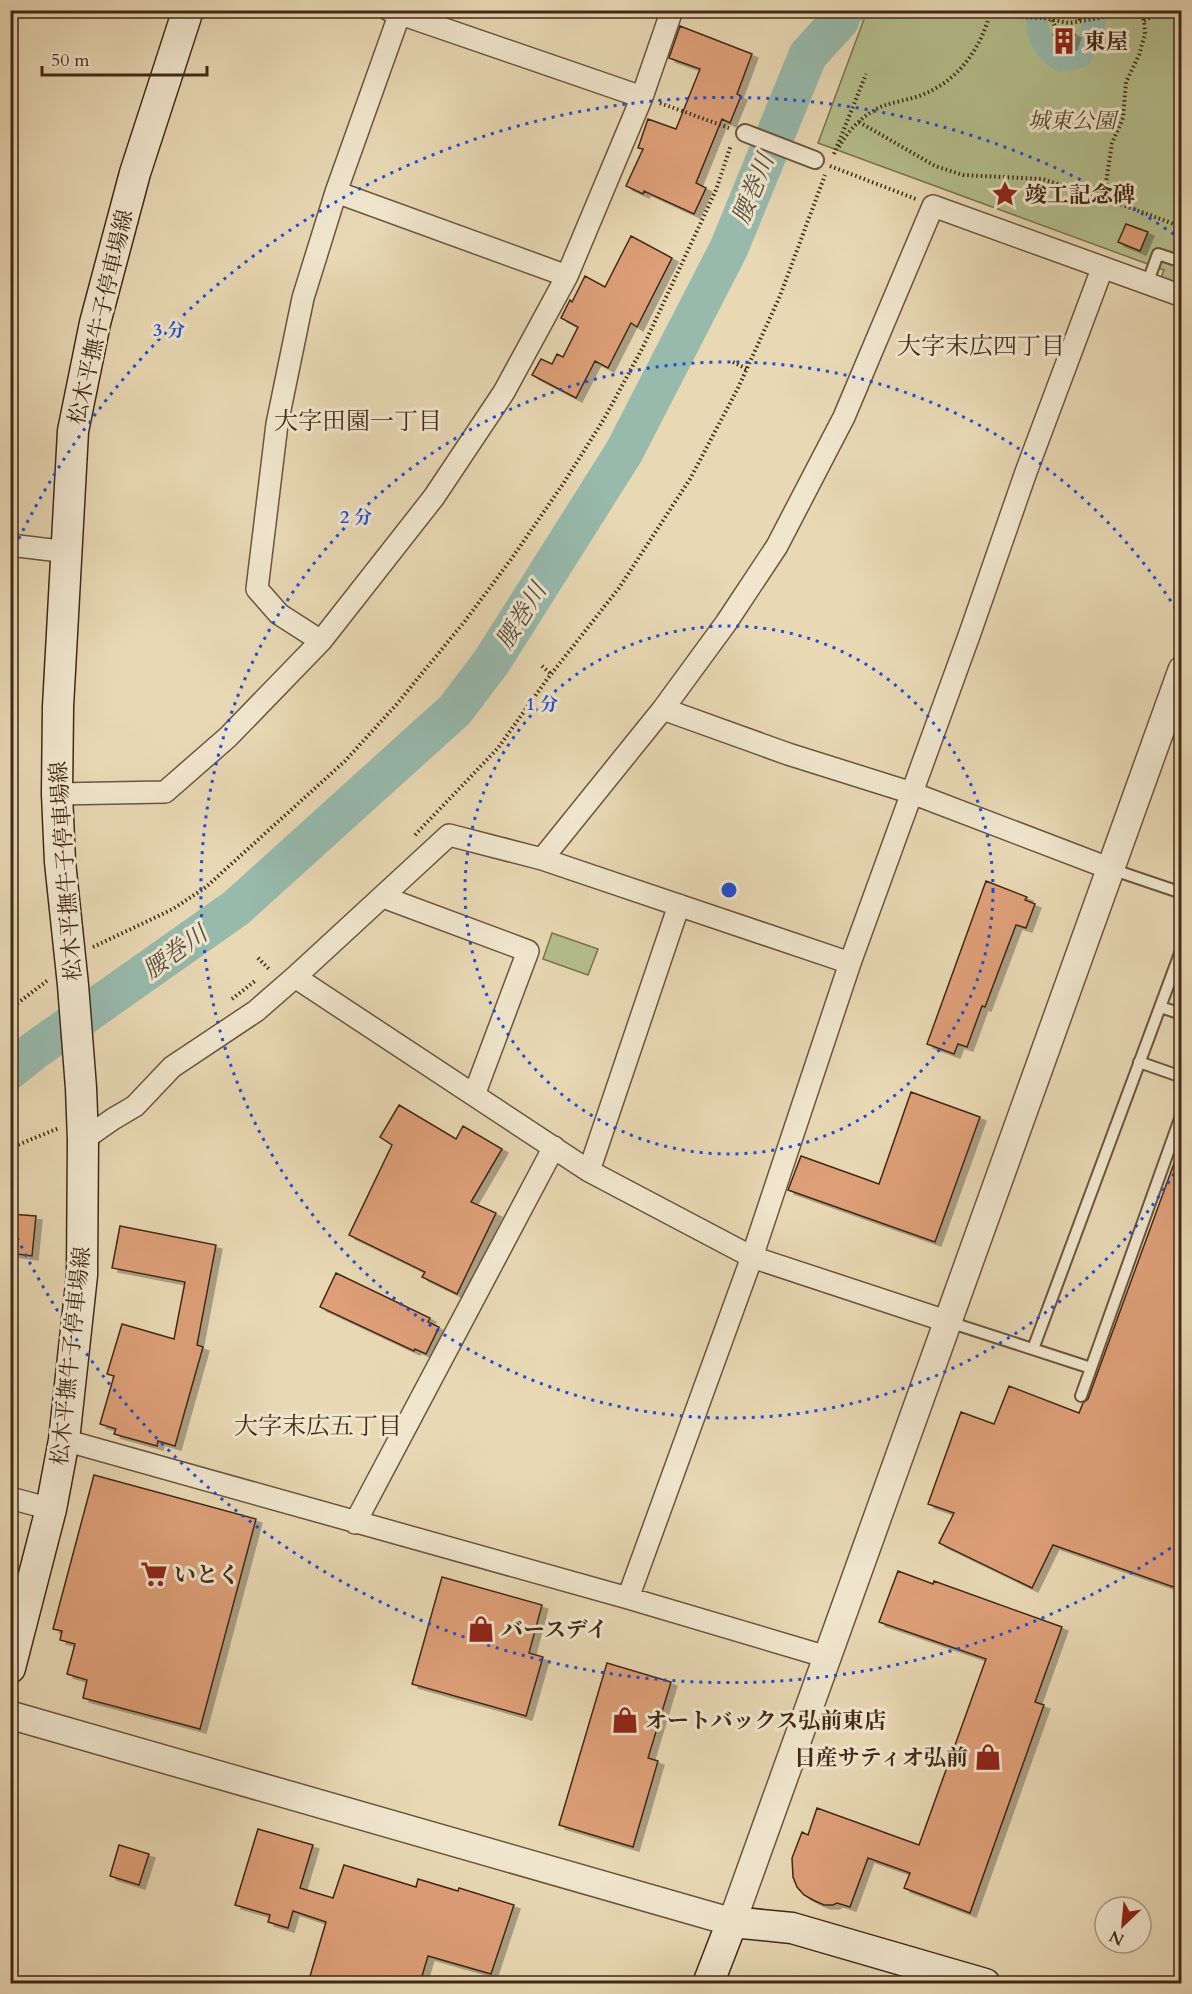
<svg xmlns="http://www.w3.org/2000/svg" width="1192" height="1994" viewBox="0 0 1192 1994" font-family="Cardo,'Noto Serif JP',serif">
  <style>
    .green { fill: #b5bf8e; stroke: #7b7452; stroke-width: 1.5 }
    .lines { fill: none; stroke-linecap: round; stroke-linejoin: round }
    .canal { stroke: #97baad; stroke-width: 22 }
    .river { stroke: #97baad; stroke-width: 39 }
    .building { fill: #de9f78; stroke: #412916; stroke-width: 1.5; filter: url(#shadow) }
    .service-casing { stroke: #6b553e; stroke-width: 14 }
    .pedestrian-casing { stroke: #6b553e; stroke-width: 20 }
    .minor-casing { stroke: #6b553e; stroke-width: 24 }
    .tertiary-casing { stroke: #6b553e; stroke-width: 30 }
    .secondary-casing { stroke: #412916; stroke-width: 33 }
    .path { stroke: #412916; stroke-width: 4; stroke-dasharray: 1.5 3; stroke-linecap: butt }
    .service { stroke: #f0e6ce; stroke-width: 10 }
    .pedestrian { stroke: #f0e6ce; stroke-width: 16 }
    .minor { stroke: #f0e6ce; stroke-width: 21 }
    .tertiary { stroke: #f0e6ce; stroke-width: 27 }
    .secondary { stroke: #f0e6ce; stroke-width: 30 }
    .ring { fill: none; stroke: #1d4ed8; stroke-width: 3; stroke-dasharray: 3 6 }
    .labels { text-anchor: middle; stroke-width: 6; stroke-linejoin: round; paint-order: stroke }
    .poi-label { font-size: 22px; font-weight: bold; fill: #412916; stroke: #f0e6ce; text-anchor: start }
    .park-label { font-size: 22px; font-style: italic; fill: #58472e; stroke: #f0e6ce }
    .street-label { font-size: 22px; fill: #412916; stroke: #f0e6ce }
    .water-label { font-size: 24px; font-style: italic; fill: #564d3c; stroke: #f0e6ce }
    .neighbourhood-label { font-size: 24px; fill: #412916; stroke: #f0e6ce }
    .centre { fill: #1d4ed8; stroke: #f0e6ce; stroke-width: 3 }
    .ring-label { font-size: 18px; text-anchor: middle; font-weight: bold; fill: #1d4ed8; stroke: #f0e6ce; stroke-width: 6; stroke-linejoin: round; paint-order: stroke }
  </style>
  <defs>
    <filter id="shadow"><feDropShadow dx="6" dy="4" stdDeviation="0" flood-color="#0004"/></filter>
  </defs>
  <rect width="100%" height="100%" fill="#e8d8b4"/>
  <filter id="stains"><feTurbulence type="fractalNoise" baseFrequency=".00333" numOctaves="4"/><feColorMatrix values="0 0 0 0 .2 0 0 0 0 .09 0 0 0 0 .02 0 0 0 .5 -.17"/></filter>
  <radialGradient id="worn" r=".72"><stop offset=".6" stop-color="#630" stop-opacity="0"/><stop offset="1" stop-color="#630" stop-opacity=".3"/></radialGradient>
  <path class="green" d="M 867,11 L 1181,11 L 1181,285 L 1161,278 L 1164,270 L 818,143 Z
    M 552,933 L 598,949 L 588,975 L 543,959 Z"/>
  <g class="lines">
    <path class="canal" d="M 1036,10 C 1037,34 1040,48 1061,61 L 1081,57 L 1091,35 L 1098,10
      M 840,20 L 858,10"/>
    <path class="river" d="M 10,1070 L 35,1050 L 236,908 L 455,710 L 492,661 L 624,452 L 729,248 L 808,55 L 840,20 L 842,10"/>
  </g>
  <path class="building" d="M 680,26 L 752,54 L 737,94 L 741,96 L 730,123 L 722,119 L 696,183 L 706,188 L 694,214 L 644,191 L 643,194 L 626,186 L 643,149 L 638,148 L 648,119 L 676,129 L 700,69 L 669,58 Z
    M 1063,27 L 1075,34 L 1071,46 L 1059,47 L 1053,35 Z
    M 1126,224 L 1148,232 L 1140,251 L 1118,242 Z
    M 631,236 L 672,258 L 637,327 L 631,323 L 608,368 L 595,361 L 576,398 L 532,375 L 541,359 L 552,364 L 557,354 L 563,357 L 578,327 L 561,318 L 570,300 L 572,302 L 585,276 L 605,287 Z
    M 986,881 L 1027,897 L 1025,900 L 1035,904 L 1026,928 L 1016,925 L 985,1007 L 982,1006 L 967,1047 L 958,1044 L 954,1054 L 927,1044 Z
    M 911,1092 L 980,1117 L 935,1242 L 788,1190 L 801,1156 L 879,1184 Z
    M 399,1105 L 456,1139 L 463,1126 L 502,1149 L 471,1202 L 496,1213 L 457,1294 L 422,1277 L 425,1272 L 349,1235 L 392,1145 L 380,1137 Z
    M 1180,1147 L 1182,1148 L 1182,1590 L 1053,1545 L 1032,1588 L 939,1543 L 954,1513 L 928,1504 L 961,1412 L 994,1424 L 1009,1386 L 1079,1413 L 1083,1403 L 1088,1399 Z
    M 10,1214 L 36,1216 L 32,1256 L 10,1253 Z
    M 120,1226 L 216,1245 L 197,1345 L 203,1347 L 175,1446 L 158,1441 L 157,1446 L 114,1434 L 116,1429 L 100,1424 L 114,1376 L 107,1374 L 122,1324 L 174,1339 L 185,1282 L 112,1268 Z
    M 336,1273 L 430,1318 L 428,1322 L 439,1327 L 426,1354 L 415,1349 L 414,1351 L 320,1307 Z
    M 94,1475 L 256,1519 L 200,1729 L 83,1698 L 87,1680 L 67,1674 L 75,1644 L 60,1640 L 62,1631 L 53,1629 Z
    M 898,1571 L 933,1584 L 934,1581 L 1062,1627 L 1035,1702 L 1044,1705 L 970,1913 L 904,1888 L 910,1873 L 868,1858 L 850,1907 L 837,1903 L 833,1905 L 824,1905 L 813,1900 L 804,1895 L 797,1887 L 793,1877 L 792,1858 L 802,1832 L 808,1835 L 817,1808 L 919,1845 L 986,1659 L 879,1622 Z
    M 442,1577 L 542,1605 L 529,1653 L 543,1657 L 526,1716 L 412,1684 Z
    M 607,1663 L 671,1682 L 648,1758 L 658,1761 L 633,1847 L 559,1825 Z
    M 258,1829 L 313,1845 L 300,1888 L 333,1898 L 344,1865 L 416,1887 L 418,1879 L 458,1891 L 459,1888 L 514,1905 L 491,1974 L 428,1956 L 420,1983 L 308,1983 L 326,1922 L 293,1911 L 288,1928 L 268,1922 L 270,1915 L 235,1905 Z
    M 119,1845 L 149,1854 L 139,1885 L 110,1876 Z"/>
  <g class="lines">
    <defs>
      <path id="service" d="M 1147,284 L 1158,254 L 1182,262
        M 1111,869 L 1182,893
        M 1160,1007 L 1182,1014
        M 1139,1062 L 1182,1077
        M 949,1322 L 1091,1368
        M 1033,1349 L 1182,948
        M 1081,1396 L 1182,1113"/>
      <path id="pedestrian" d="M 745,133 L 815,160"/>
      <path id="minor" d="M 389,10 L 642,97
        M 336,192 L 567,276
        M 10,545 L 68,552
        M 321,641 L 279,614 L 257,589 L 277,424 L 303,298 L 336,192 L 401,10
        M 663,709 L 788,754 L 912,793 L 1111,869
        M 57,794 L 165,792 L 228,737 L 321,641 L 434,497 L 504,392 L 567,276 L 642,97 L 672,10
        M 542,859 L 663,709 L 726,623 L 777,546 L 844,417 L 933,206 L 1182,296
        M 383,897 L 528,951 L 474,1095
        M 295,977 L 589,1171 L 752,1257 L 949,1322
        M 83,1140 L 113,1119 L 135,1106 L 172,1067 L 256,1011 L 295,977 L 449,835 L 542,859 L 850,963
        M 589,1171 L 679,905
        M 64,1440 L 628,1598 L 827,1657
        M 10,1498 L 51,1509
        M 355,1523 L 554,1147
        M 628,1598 L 752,1257 L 850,963 L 970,633 L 1026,472 L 1102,269"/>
      <path id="tertiary" d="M 10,1715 L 732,1922 L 1182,670"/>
      <path id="secondary" d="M 10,1668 L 51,1509 L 64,1440 L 82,1275 L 83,1140 L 81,1088 L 73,985 L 60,862 L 57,794 L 58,707 L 73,431 L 95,323 L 135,173 L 188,10
        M 732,1922 L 792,1928 L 985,1984
        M 708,1984 L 732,1922"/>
    </defs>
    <use href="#service" class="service-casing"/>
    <use href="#pedestrian" class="pedestrian-casing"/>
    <use href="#minor" class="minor-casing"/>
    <use href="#tertiary" class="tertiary-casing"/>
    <use href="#secondary" class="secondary-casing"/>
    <path class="path" d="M 1078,10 L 1080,21
      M 991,11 L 1022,17 L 1043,18 L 1069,23 L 1100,18 L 1120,10
      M 1052,20 L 1058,32
      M 1144,21 L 1159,12 L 1174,10
      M 660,103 L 729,128
      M 859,122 L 935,166 L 963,175 L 1042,179 L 1101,197 L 1182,227
      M 839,147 C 848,130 865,113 883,106 C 894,102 907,100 919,96 C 958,82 981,49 991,10
      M 834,154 L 866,74
      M 830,166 L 916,199
      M 1101,197 L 1106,183 L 1112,143 L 1123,118 L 1126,82 L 1139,55 L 1145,34 L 1144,21 L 1141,10
      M 733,362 L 747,369
      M 542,666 L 551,674
      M 415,835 L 498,748 L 545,682 L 619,588 L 690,479 L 738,388 L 780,296 L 825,175
      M 93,947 L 173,909 L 206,887 L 345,761 L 396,705 L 465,621 L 512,558 L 563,484 L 604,419 L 643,347 L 716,190 L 731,145
      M 258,958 L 269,969
      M 232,999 L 255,981
      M 10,1009 L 48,980
      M 10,1148 L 59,1128"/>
    <use href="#service" class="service"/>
    <use href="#pedestrian" class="pedestrian"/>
    <use href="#minor" class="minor"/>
    <use href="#tertiary" class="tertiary"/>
    <use href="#secondary" class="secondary"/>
  </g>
  <g class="ring">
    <circle cx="729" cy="890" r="264"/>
    <path d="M1179 1166A528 528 0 1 1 1179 614"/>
    <path d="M1178 1543A792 792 0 0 1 11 1225M11 555A792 792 0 0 1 1178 237"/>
  </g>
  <defs>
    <symbol id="building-bare" viewBox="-9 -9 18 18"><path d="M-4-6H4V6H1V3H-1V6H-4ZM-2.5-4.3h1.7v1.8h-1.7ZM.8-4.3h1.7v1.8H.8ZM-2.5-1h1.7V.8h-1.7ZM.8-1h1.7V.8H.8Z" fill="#8f2418" stroke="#f0e6ce" stroke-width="2.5" paint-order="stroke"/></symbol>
    <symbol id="sight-bare" viewBox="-9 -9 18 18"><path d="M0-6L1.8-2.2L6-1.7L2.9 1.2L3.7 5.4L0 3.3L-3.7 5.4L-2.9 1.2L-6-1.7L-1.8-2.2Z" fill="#8f2418" stroke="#f0e6ce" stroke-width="2.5" paint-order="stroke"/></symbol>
    <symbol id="supermarket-bare" viewBox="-9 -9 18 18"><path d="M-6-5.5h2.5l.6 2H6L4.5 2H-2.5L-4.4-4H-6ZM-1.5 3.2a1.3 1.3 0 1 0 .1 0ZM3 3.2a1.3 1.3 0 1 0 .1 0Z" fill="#8f2418" stroke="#f0e6ce" stroke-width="2.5" paint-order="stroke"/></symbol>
    <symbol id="shop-bare" viewBox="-9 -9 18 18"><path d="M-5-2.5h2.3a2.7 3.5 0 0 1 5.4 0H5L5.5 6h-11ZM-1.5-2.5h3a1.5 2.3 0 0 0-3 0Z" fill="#8f2418" stroke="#f0e6ce" stroke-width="2.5" paint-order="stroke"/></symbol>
  </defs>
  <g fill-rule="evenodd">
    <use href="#building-bare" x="1045" y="22" width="38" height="38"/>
    <use href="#sight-bare" x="986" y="175" width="38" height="38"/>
    <use href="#supermarket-bare" x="135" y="1555" width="38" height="38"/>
    <use href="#shop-bare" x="462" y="1610" width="38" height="38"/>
    <use href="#shop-bare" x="606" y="1701" width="38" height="38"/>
    <use href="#shop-bare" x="969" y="1738" width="38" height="38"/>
  </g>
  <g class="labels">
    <g class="poi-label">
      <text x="1084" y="49">東屋</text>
      <text x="1025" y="202">竣工記念碑</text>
      <text x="174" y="1582">いとく</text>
      <text x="501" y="1637">バースデイ</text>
      <text x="645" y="1728">オートバックス弘前東店</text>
      <text x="968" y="1765" text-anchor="end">日産サティオ弘前</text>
    </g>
    <g class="park-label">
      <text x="1072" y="128">城東公園</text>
    </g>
    <g class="street-label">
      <text transform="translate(100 317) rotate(-77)" y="8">松木平撫牛子停車場線</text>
      <text transform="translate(65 871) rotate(-94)" y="8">松木平撫牛子停車場線</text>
      <text transform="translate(70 1356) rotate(-84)" y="8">松木平撫牛子停車場線</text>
    </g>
    <g class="water-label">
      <text transform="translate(753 189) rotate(-68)" y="8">腰巻川</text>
      <text transform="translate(521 616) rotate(-58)" y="8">腰巻川</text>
      <text transform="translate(175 952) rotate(-36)" y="8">腰巻川</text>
    </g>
    <g class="neighbourhood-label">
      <text x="981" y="354">大字末広四丁目</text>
      <text x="358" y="429">大字田園一丁目</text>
      <text x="318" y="1434">大字末広五丁目</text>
    </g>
  </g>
  <circle cx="729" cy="890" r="9" class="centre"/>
  <g class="ring-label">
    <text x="169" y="336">3 分</text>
    <text x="356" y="523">2 分</text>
    <text x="542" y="710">1 分</text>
  </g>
  <rect width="1192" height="1994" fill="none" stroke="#e8d8b4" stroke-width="36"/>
  <rect x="12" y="12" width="1168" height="1970" fill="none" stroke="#412916" stroke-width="3"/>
  <rect x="18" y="18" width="1156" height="1958" fill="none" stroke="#412916" stroke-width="1.5"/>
  <g transform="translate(1123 1925) rotate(206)"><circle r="28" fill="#f0e6ce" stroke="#aa9a84" stroke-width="1.5"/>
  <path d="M0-4.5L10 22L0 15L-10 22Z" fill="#8f2418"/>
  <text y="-9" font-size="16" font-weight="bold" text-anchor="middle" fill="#412916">N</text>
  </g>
  <path d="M42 66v9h165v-9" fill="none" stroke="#412916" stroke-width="3"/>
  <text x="51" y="66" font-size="18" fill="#412916" stroke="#f0e6ce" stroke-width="4.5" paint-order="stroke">50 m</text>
  <rect width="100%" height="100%" filter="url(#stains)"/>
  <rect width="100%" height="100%" fill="url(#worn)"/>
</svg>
